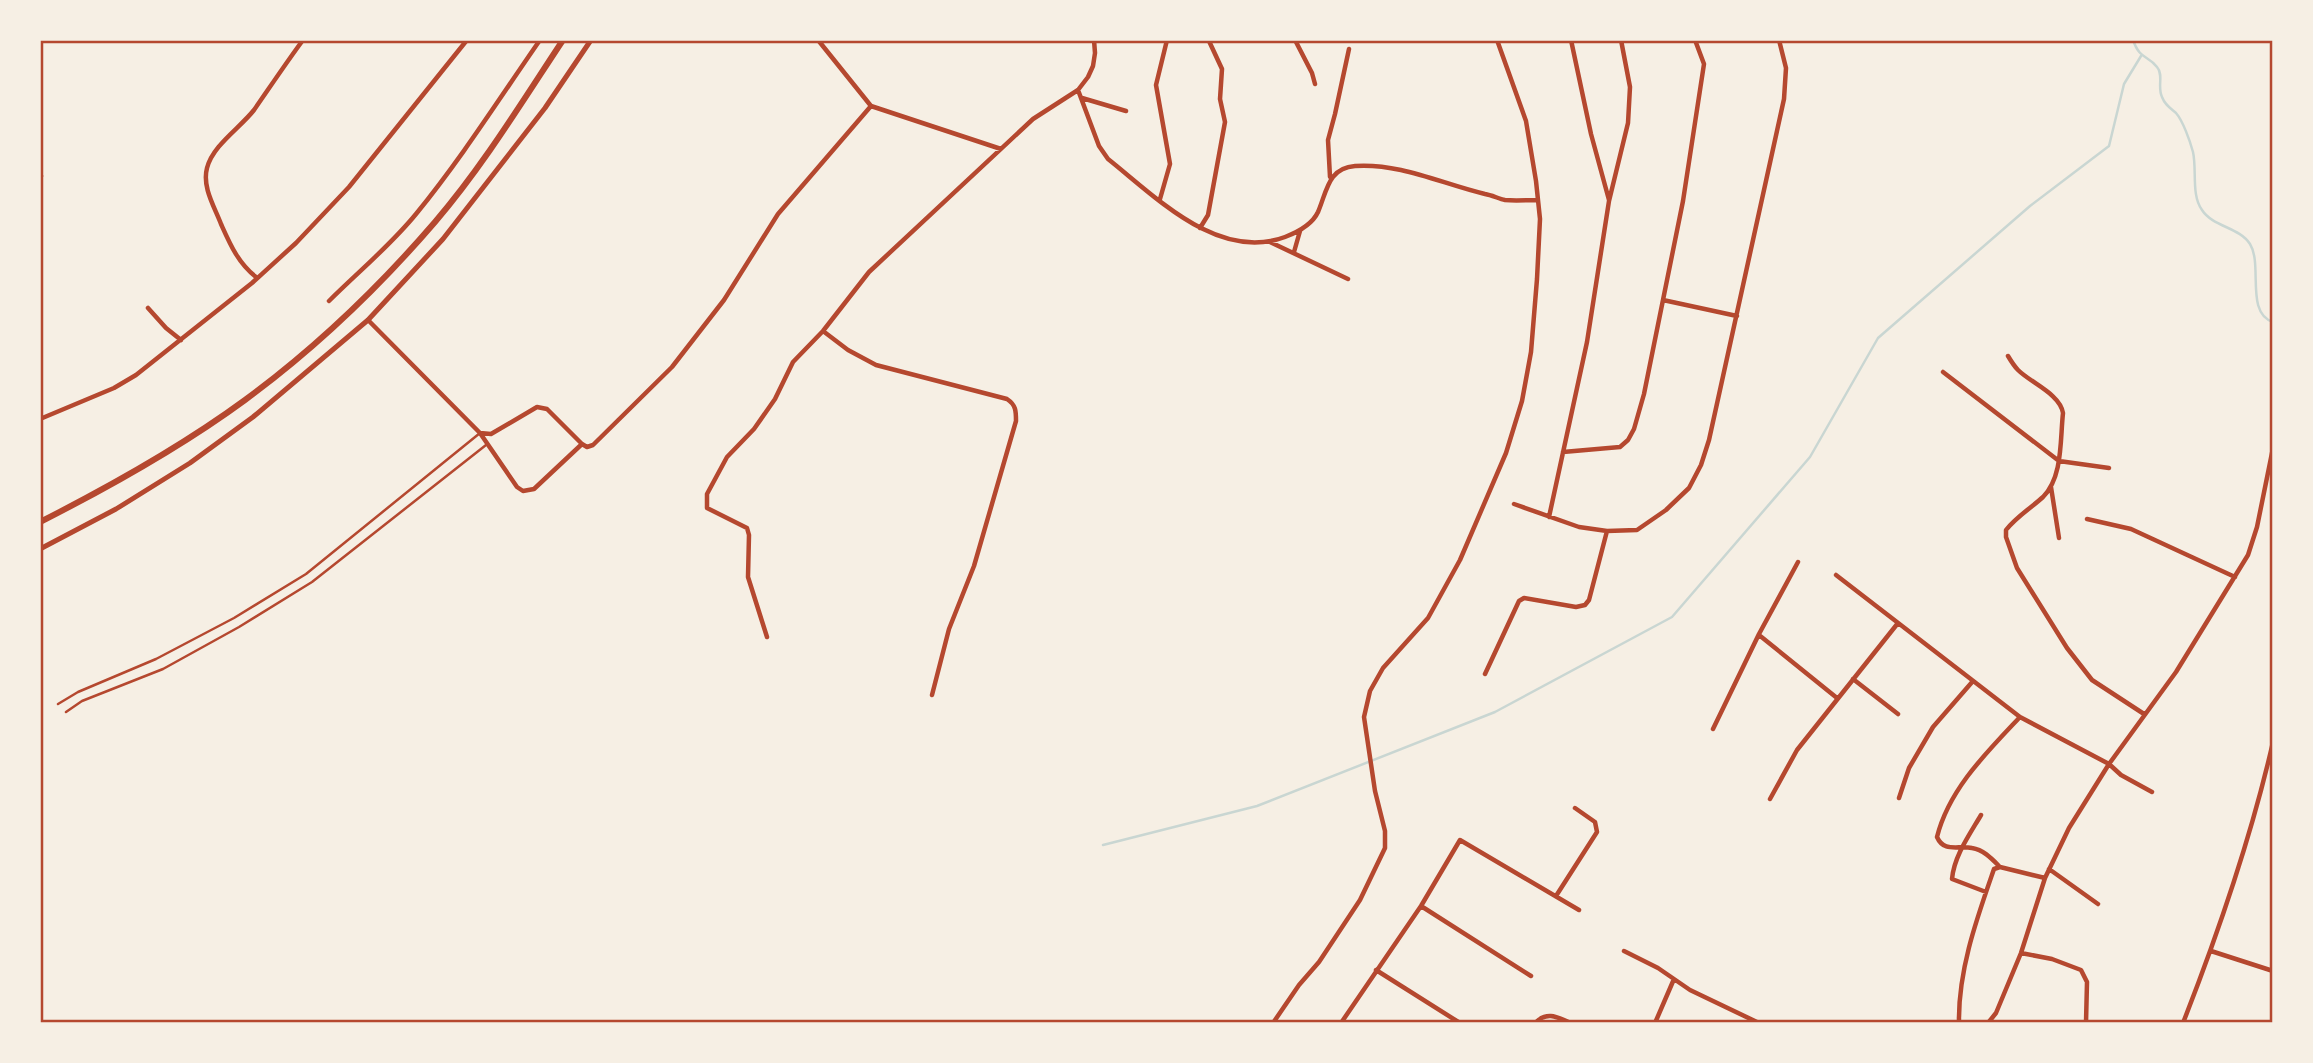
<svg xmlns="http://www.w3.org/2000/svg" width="2313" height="1063" viewBox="0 0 2313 1063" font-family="'Noto Sans',sans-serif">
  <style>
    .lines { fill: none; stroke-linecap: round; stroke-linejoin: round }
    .stream { stroke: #c9d6d2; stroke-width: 2.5 }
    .service { stroke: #b5482f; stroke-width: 2.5 }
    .minor { stroke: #b5482f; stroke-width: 4.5 }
    .tertiary { stroke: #b5482f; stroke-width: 5 }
    .secondary { stroke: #b5482f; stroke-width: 6 }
    .neatline { fill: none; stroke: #b5482f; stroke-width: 2.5 }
  </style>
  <rect width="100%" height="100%" fill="#f6efe4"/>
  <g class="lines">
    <path class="stream" d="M 2133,40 C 2140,60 2148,55 2157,67 C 2164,75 2157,87 2162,97 C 2165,105 2170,108 2176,113 C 2183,121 2190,141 2193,152 C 2197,170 2191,195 2202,210 C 2213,227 2239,227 2250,244 C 2263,265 2245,313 2273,322
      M 1103,845 L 1257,806 L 1495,712 L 1672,617 L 1810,457 L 1878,338 L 2030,206 L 2109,146 L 2124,84 L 2141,56"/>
    <path class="service" d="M 58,704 L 78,692 L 156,659 L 234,618 L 306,574 L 480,433
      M 66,712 L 82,701 L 163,669 L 239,627 L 312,582 L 486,445"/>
    <path class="minor" d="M 818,40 L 871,106 L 1001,149
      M 1295,40 L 1312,73 L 1315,84
      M 1571,40 L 1591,134 L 1609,200
      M 1078,90 L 1099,146 L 1108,159 C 1156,197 1218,262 1285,237 C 1298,232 1312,225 1318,212 C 1327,191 1328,168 1355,166 C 1401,163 1442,184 1485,194 C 1492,195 1499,199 1505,200 C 1516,201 1527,200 1538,200
      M 1082,98 L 1126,111
      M 40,177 L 41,176
      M 1330,177 L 1328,140 L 1335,114 L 1349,49
      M 1160,199 L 1170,164 L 1156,85 L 1167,40
      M 1200,228 L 1208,215 L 1225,122 L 1220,99 L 1222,69 L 1209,41 L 1206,40
      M 1270,242 L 1348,279
      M 1294,252 L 1300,231
      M 256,277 C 238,263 230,244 221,224 C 214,206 202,187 207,168 C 213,145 240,128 254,110 C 270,87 286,63 303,40
      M 1663,300 L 1737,316
      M 329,301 C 358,272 390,246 416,214 C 461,159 499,99 540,40
      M 148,308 L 166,328 L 181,340
      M 368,320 L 480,433 L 517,487 L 523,491 L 534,489 L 582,444
      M 823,331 L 848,350 L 876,365 L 1007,399 C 1016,405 1016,411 1016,421 L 974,566 L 949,629 L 932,695
      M 2008,356 C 2011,361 2014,366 2018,370 C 2031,383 2060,394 2063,413 C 2060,440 2063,477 2043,497 C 2031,508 2016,517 2006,530 L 2006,537 L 2017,568 L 2067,648 L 2092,680 L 2144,714
      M 1943,372 L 2059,461 L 2109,468
      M 40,419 L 114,388 L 136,375 L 252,283 L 296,243 L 349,187 L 467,40
      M 480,433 L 491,434 L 537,407 L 547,409 L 582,444 L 587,447 L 593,445 L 672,367 L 724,300 L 778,214 L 871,106
      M 1563,452 L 1620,447 L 1628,440 L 1634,429 L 1644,394 L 1683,201 L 1704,64 L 1695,40
      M 2051,487 L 2059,538
      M 1514,504 L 1579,527 L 1607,531 L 1637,530 L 1666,510 L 1689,488 L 1701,465 L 1709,440 L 1784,99 L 1786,68 L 1779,40
      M 1549,517 L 1587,342 L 1609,201 L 1628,123 L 1630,87 L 1621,40
      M 2087,519 L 2131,529 L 2235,577
      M 1836,575 L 2020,717 L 2109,764 L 2121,775 L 2152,792
      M 1759,635 L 1837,698
      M 767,637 L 748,577 L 749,535 L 747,528 L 707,508 L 707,494 L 727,457 L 754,429 L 775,399 L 793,362 L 823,331 L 869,272 L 1033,119 L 1078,90 L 1088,77 L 1093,66 L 1095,53 L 1094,40
      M 1485,674 L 1519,601 L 1524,598 L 1576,607 L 1585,605 L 1589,600 L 1607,531
      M 1853,679 L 1898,714
      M 1713,729 L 1759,634 L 1798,562
      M 1899,798 L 1909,768 L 1933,727 L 1973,681
      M 1770,799 L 1797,750 L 1898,623
      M 1981,815 C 1970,834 1954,856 1952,879 L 1986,892
      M 2000,867 C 1992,859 1984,850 1972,848 C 1958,845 1944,853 1937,837 C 1949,789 1987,752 2020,717
      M 2049,869 L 2098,904
      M 1556,896 L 1597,832 L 1595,822 L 1575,808
      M 1421,906 L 1531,976
      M 1624,951 L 1658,968 L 1690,990 L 1759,1023
      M 2211,951 L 2273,971
      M 2021,953 L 2052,959 L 2081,970 L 2087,982 L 2086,1023
      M 1376,970 L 1460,1023
      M 1273,1023 L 1299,985 L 1319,962 L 1360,900 L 1385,848 L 1385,831 L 1375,791 L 1364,717 L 1370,691 L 1383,668 L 1428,618 L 1460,560 L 1506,453 L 1522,401 L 1531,352 L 1537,279 L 1540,219 L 1536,181 L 1526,121 L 1497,40
      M 1341,1023 L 1421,906 L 1460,840 L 1579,910
      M 1535,1023 C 1547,1011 1557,1017 1571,1023
      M 1655,1023 L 1674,979
      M 1959,1023 C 1958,970 1977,918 1994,869 L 2000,867 L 2045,878
      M 1988,1023 L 1996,1013 L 2021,953 L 2045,878 L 2069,828 L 2109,764 L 2176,672 L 2248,555 L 2257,527 L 2273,448
      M 2183,1023 C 2219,931 2251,838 2273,742"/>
    <path class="tertiary" d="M 40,549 L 116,509 L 190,463 L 253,417 L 368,320 L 443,239 L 545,108 L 591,40"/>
    <path class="secondary" d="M 40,522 C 111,486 181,447 245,400 C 313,350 380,286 435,222 C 483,166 522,102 563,40"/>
  </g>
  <rect width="2313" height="1063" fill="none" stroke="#f6efe4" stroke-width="84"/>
  <rect x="42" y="42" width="2229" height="979" class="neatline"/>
</svg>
